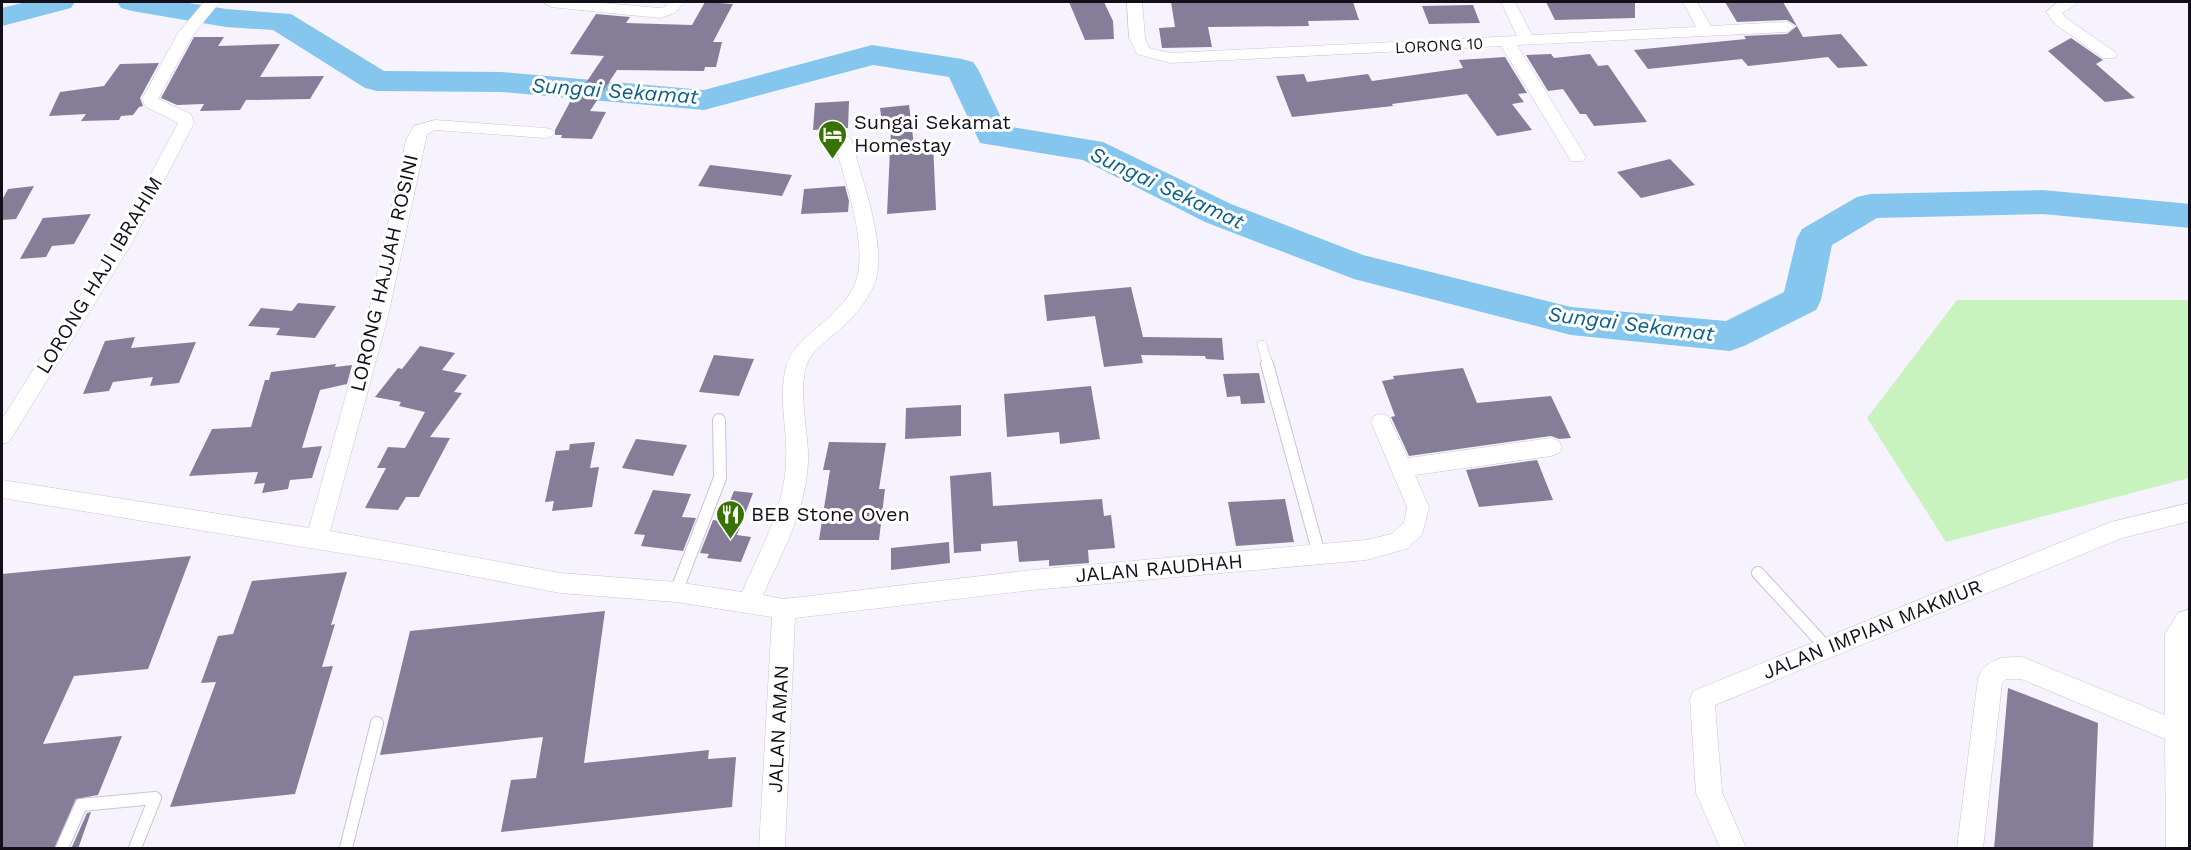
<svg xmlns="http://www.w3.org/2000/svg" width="2191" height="850" viewBox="0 0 2191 850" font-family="'Work Sans',sans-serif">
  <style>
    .green { fill: #c8f3be }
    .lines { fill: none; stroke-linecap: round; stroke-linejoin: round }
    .river { fill: #84c6ee; fill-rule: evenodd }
    .building { fill: #867e98 }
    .lane-far1-casing { stroke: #cac1dc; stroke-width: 10 }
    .lane-casing { stroke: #cac1dc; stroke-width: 14 }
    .street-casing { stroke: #cac1dc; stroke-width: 1 }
    .lane-far1 { stroke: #fff; stroke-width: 9 }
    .lane { stroke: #fff; stroke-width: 12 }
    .street { fill: #fff; fill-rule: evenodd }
    .labels { text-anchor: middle; stroke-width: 6; stroke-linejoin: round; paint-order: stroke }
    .far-street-label { font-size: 16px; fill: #120f18; stroke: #fff }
    .poi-label { font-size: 20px; fill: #120f18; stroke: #fff; text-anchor: start }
    .street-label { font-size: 20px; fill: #120f18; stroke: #fff }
    .water-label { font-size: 21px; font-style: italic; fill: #0b5f85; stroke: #fff }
  </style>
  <rect width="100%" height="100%" fill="#f7f3fe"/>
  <path class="green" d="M 1957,300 L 2189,300 L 2189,478 L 1946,542 L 1867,418 Z"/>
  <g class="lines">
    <path class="river" d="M 26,2 L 75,2 L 71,8 L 2,26 L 2,8 Z
      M 117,2 L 183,2 L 226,9 L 291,14 L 384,71 L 501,72 L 704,90 L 872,45 L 962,59 L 973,62 L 978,69 L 1005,126 L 1103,142 L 1231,204 L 1363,255 L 1571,307 L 1726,321 L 1784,292 L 1797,238 L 1802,229 L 1857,197 L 1870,194 L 2043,190 L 2190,204 L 2190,228 L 2043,214 L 1877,218 L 1832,245 L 1821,300 L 1816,310 L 1744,346 L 1730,351 L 1571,335 L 1354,279 L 1205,222 L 1083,160 L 980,143 L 949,77 L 873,65 L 704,110 L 501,92 L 377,91 L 365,88 L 273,30 L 226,27 L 132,11 L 121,8 Z"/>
  </g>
  <path class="building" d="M 705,2 L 733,4 L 713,42 L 722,42 L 716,67 L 705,67 L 704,71 L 617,70 L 590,111 L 606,112 L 592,139 L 561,138 L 562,135 L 555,135 L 555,130 L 570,102 L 573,102 L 604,56 L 570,54 L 596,14 L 630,17 L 626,23 L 692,25 Z
    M 1069,2 L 1104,2 L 1113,21 L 1114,39 L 1085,40 Z
    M 1171,2 L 1353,2 L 1359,20 L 1308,21 L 1309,26 L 1208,27 L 1212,47 L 1162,48 L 1159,28 L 1175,27 Z
    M 1546,2 L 1635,2 L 1635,18 L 1555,20 Z
    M 1725,2 L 1783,2 L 1797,26 L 1787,20 L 1737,22 Z
    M 1473,5 L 1480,23 L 1429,24 L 1422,6 Z
    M 1797,26 L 1803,37 L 1841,34 L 1868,66 L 1838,68 L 1828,57 L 1748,66 L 1742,59 L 1648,69 L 1634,50 L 1746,39 L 1744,36 L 1787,34 Z
    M 194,37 L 224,37 L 218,46 L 280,44 L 260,77 L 324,76 L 310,99 L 246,100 L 240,110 L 200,111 L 204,104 L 177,105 L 161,98 Z
    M 2071,38 L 2103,60 L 2096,64 L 2135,98 L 2105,102 L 2048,51 Z
    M 1551,54 L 1554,58 L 1590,54 L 1598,66 L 1608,65 L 1647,122 L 1594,126 L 1586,114 L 1580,114 L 1563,89 L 1548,91 L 1526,55 Z
    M 1505,57 L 1527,93 L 1518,94 L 1524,102 L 1512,104 L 1532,130 L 1497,136 L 1467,94 L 1392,104 L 1393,106 L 1292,117 L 1276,76 L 1304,74 L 1307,82 L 1368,74 L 1372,81 L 1463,68 L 1459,60 Z
    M 159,63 L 140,98 L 143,106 L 139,107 L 133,115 L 121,116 L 119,120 L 81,121 L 86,114 L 49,116 L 60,92 L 104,86 L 120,64 Z
    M 849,101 L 848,128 L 813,130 L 815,103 Z
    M 909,105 L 914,145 L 933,143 L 936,210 L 887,214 L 891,129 L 883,130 L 880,108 Z
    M 1670,159 L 1695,185 L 1641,198 L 1617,172 Z
    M 710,165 L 792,175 L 782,196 L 698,186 Z
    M 34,186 L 16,219 L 2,220 L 2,200 L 8,189 Z
    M 845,186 L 849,201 L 848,212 L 801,214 L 804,189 Z
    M 91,214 L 74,244 L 52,246 L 46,257 L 20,259 L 43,218 Z
    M 1131,287 L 1143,337 L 1222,338 L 1224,360 L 1206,359 L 1205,356 L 1141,355 L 1143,363 L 1104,367 L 1095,316 L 1047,321 L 1044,295 Z
    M 298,303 L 336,306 L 315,338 L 276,335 L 280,328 L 248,326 L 261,308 L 292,311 Z
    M 135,337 L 131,348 L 196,342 L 179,383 L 150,386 L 153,377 L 113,382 L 109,391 L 83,394 L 105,341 Z
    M 420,346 L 455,353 L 442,370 L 467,375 L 454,392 L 462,393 L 430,437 L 450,438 L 419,497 L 406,497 L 398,510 L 365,508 L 386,468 L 377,468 L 388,447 L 405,448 L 425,412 L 399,406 L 401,402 L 375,397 L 398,368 L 402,369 Z
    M 714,355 L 754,359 L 739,396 L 699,392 Z
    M 336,364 L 335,367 L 352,365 L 347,384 L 320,390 L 302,448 L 322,446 L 312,478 L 290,480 L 288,489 L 262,493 L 265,483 L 254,484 L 258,472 L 189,476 L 212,429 L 251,427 L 265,380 L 269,380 L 271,372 Z
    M 1463,368 L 1477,403 L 1551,396 L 1571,438 L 1559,439 L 1551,436 L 1409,456 L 1391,417 L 1395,416 L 1382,381 L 1394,379 L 1393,376 Z
    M 1259,373 L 1265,403 L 1241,404 L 1240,396 L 1227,397 L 1223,374 Z
    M 1091,386 L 1100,439 L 1060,444 L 1059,432 L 1007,437 L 1004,394 Z
    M 961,405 L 961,436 L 905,439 L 906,408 Z
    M 636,439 L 687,445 L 673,476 L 622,468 Z
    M 595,442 L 590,468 L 599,467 L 592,507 L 552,511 L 554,501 L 545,502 L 556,451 L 569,450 L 570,444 Z
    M 829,442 L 886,443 L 879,489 L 885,489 L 879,540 L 819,540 L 830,470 L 823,470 Z
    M 1537,460 L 1553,500 L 1479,507 L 1466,470 Z
    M 991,472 L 993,506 L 1102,499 L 1104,516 L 1111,515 L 1115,548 L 1088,550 L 1089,563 L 1049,566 L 1049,560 L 1019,562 L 1017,541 L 981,544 L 981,551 L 954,553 L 950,476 Z
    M 653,490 L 691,494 L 682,517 L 696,518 L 683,551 L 641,546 L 645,535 L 634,534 Z
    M 734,491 L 753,493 L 737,535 L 751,537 L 741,562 L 707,558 L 709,554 L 700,553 L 713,520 L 722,521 Z
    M 1285,499 L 1294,542 L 1236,546 L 1228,502 Z
    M 949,542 L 950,563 L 891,570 L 891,548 Z
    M 191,556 L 148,669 L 74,676 L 43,744 L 122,736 L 98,795 L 76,799 L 54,849 L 2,849 L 2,574 Z
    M 347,572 L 331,625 L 335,624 L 322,667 L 333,666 L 295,794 L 170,807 L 216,682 L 201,683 L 218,636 L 233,634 L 252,581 Z
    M 605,611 L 584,763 L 709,750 L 708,759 L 736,757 L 732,807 L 501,832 L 511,780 L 536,778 L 543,737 L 380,755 L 410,631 Z
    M 2008,688 L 2098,723 L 2093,849 L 1994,849 Z
    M 91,812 L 78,849 L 71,849 L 87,813 Z"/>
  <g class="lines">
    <defs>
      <path id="lane-far1" d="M 1262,345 L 1268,366"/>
      <path id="lane" d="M 1267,364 L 1319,554
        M 1758,573 L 1827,648
        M 676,592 L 720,478 L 719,420
        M 62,848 L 81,805 L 155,798 L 135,848
        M 346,848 L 377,723"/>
      <path id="street" d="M 204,2 L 220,2 L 193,35 L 158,99 L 191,114 L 194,123 L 132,243 L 9,442 L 2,444 L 2,419 L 115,241 L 178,123 L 146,107 L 142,99 L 178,33 Z
        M 543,2 L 592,2 L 659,8 L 665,7 L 669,2 L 684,2 L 675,13 L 660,18 L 551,7 Z
        M 1127,2 L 1142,2 L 1145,38 L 1149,48 L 1170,53 L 1517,36 L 1501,2 L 1515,2 L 1532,35 L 1696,27 L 1683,2 L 1697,2 L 1711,26 L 1787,22 L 1795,27 L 1787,32 L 1517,45 L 1586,157 L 1583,161 L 1571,161 L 1501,46 L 1170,63 L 1137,54 L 1129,38 Z
        M 2058,2 L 2077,2 L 2075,5 L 2062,13 L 2066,18 L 2115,52 L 2117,55 L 2115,58 L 2103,58 L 2055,24 L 2046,12 Z
        M 435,120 L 545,128 L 551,129 L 554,133 L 551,137 L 545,138 L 436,130 L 427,134 L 388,316 L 330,531 L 560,573 L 676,582 L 742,592 C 760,551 784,509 786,463 C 788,431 778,399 786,367 C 792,344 814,332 830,316 C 839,307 850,297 855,284 C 870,247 844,179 834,141 L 837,137 L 849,137 L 852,141 C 861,179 886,241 876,279 C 871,295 860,309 849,321 C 836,335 811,348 806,367 C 798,398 809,431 808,462 C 806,510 782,553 763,595 L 784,599 L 1032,570 L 1366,540 L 1391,534 L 1404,523 L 1407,507 L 1371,422 L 1374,416 L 1381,414 L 1388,416 L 1408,458 L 1551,438 L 1559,441 L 1562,447 L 1559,453 L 1551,456 L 1415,475 L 1429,507 L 1422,535 L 1406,549 L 1366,560 L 1032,590 L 795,618 L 785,848 L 759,848 L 772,617 L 676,602 L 560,593 L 415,565 L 2,498 L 2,480 L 309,528 L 368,316 L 406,140 L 414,126 Z
        M 2190,503 L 2190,521 L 2122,538 L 1715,705 L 1722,792 L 1746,848 L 1720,848 L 1696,793 L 1690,699 L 1693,691 L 2111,522 Z
        M 2190,609 L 2190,848 L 2166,848 L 2165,739 L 2021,679 L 2006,679 L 2002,683 L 1983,848 L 1957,848 L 1978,678 C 1987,658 2002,657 2022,657 L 2165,715 L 2165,634 L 2178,613 Z"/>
    </defs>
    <use href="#lane-far1" class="lane-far1-casing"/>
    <use href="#lane" class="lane-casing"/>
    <use href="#street" class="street-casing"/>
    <use href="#lane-far1" class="lane-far1"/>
    <use href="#lane" class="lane"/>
    <use href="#street" class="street"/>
  </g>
  <defs>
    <symbol id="hotel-pin" viewBox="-11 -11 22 30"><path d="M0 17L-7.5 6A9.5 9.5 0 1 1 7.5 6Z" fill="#377203" stroke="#fff"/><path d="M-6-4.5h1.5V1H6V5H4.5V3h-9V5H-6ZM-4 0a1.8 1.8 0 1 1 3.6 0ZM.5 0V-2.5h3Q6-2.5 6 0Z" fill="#fff"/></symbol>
    <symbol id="restaurant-pin" viewBox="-11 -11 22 30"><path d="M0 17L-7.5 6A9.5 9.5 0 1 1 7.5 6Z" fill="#377203" stroke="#fff"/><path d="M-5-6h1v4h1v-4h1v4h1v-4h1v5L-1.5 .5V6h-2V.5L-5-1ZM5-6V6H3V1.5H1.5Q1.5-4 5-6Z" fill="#fff"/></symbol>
  </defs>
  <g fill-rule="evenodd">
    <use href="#hotel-pin" x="816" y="118" width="33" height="45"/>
    <use href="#restaurant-pin" x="714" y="498" width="33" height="45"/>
  </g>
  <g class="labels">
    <g class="far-street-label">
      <text transform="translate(1439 45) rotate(-3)" y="6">LORONG 10</text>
    </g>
    <g class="poi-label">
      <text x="854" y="129">Sungai Sekamat<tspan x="854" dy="23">Homestay</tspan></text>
      <text x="751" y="521">BEB Stone Oven</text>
    </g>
    <g class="street-label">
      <text transform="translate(384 273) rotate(-77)" y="7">LORONG HAJJAH ROSINI</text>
      <text transform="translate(99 275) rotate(-59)" y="7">LORONG HAJI IBRAHIM</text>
      <text transform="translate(1159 568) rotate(-5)" y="7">JALAN RAUDHAH</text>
      <text transform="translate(1872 629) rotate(-22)" y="7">JALAN IMPIAN MAKMUR</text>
      <text transform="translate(778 729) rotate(-87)" y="7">JALAN AMAN</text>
    </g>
    <g class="water-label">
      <text transform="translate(615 91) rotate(4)" y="7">Sungai Sekamat</text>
      <text transform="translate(1167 188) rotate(25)" y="7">Sungai Sekamat</text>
      <text transform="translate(1631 324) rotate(7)" y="7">Sungai Sekamat</text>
    </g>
  </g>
  <rect width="2191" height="850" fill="none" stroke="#120f18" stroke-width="6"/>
</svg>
